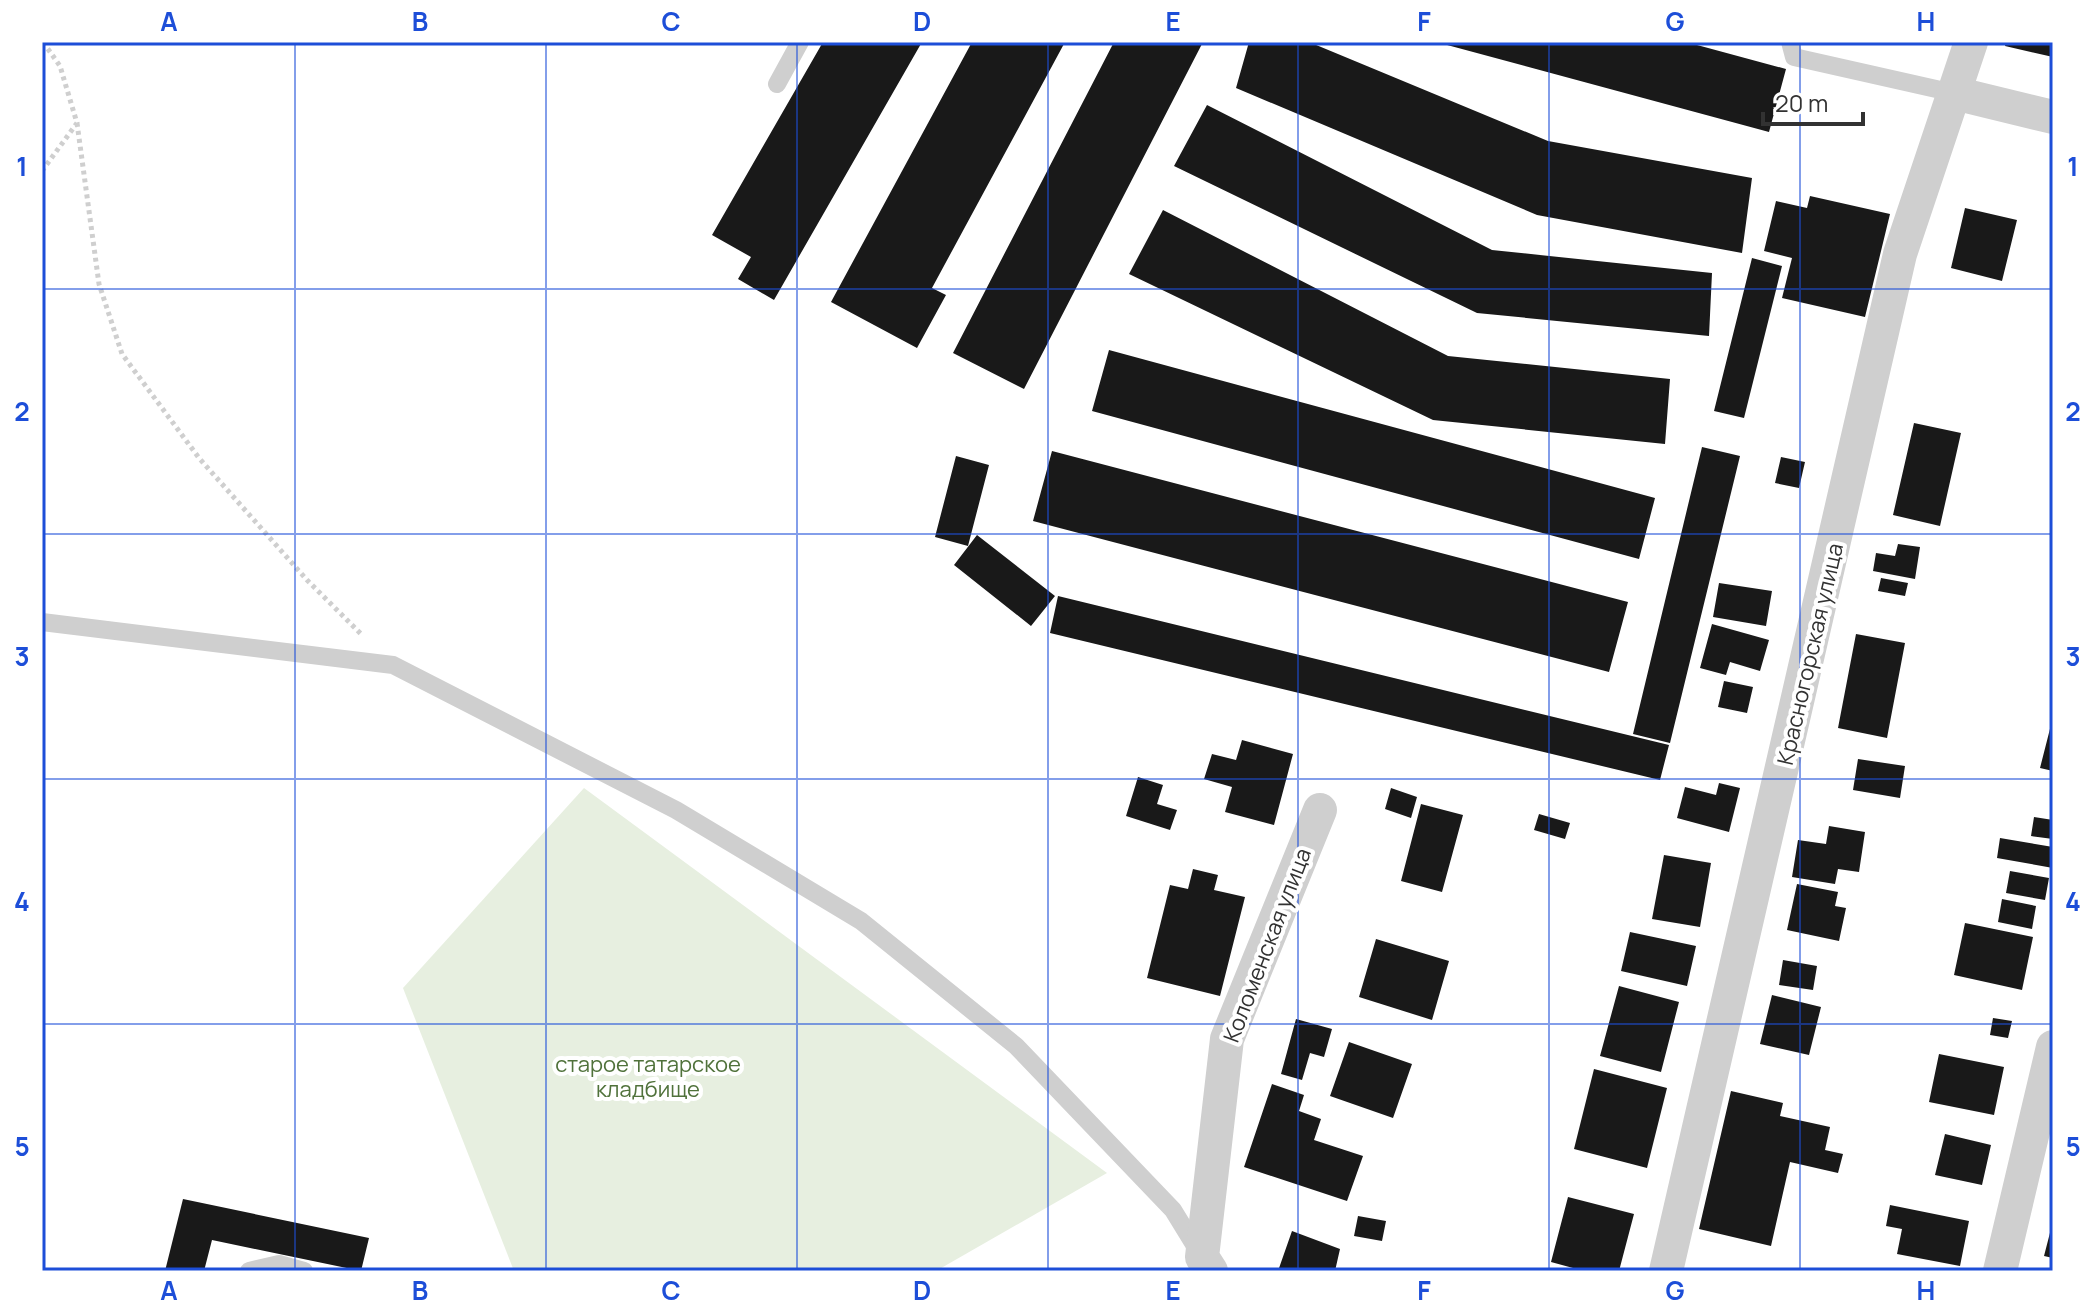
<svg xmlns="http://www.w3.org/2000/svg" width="2095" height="1313" viewBox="0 0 2095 1313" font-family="Manrope,sans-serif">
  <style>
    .green { fill: #e7efe0 }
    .building { fill: #191919 }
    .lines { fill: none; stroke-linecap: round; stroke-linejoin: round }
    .path { stroke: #cfcfcf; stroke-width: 5; stroke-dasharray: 4 4; stroke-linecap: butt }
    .service { stroke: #cfcfcf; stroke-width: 18 }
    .minor { stroke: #cfcfcf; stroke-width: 34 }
    .grid { fill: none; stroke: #1d4ed8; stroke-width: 2; stroke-opacity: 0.55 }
    .labels { text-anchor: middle; stroke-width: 8; stroke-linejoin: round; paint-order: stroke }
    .street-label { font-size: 22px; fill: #323232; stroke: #fff }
    .park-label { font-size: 22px; fill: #50723b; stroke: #fff }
    .neatline { fill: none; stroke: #1d4ed8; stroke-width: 3 }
    .grid-label { font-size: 26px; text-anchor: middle; font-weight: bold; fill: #1d4ed8 }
  </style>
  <rect width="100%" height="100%" fill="#fff"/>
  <path class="green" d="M 584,788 L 1107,1173 L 936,1271 L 514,1271 L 403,988 Z"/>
  <path class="building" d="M 823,42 L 922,42 L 774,300 L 738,279 L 751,257 L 712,235 Z
    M 972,42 L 1065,42 L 932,288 L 946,295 L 917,348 L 831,302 Z
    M 1114,42 L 1203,42 L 1024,389 L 953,353 Z
    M 1249,42 L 1309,42 L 1548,141 L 1752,178 L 1742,253 L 1537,215 L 1236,88 Z
    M 1436,42 L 1686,42 L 1786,69 L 1769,132 Z
    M 2006,42 L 2053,42 L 2053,57 L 2005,46 Z
    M 1207,105 L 1492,250 L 1712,273 L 1709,336 L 1477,313 L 1174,166 Z
    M 1810,196 L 1890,214 L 1865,317 L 1782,298 L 1792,258 L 1764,251 L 1776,201 L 1807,208 Z
    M 1965,208 L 2017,220 L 2002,281 L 1951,268 Z
    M 1163,210 L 1448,356 L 1670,379 L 1665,444 L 1433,420 L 1129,274 Z
    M 1752,258 L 1782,266 L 1744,418 L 1714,411 Z
    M 1109,350 L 1655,498 L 1639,559 L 1092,411 Z
    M 1914,423 L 1961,433 L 1940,526 L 1893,515 Z
    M 1702,447 L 1740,456 L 1670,743 L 1633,734 Z
    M 1052,451 L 1628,602 L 1609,672 L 1033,521 Z
    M 956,456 L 989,465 L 968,546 L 935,537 Z
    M 1781,457 L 1805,462 L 1799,488 L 1775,483 Z
    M 977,535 L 1055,596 L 1031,626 L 954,565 Z
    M 1898,544 L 1920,547 L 1915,579 L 1873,571 L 1876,553 L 1895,556 Z
    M 1881,578 L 1908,583 L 1905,596 L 1878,591 Z
    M 1719,583 L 1772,591 L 1766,626 L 1713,617 Z
    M 1058,596 L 1669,745 L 1660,780 L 1050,633 Z
    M 1712,624 L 1769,640 L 1760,671 L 1730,662 L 1726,675 L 1700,668 Z
    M 1856,634 L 1905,643 L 1887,738 L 1838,728 Z
    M 1724,681 L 1753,687 L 1747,713 L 1718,707 Z
    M 2052,721 L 2053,721 L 2053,771 L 2040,768 Z
    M 1242,740 L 1293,754 L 1274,825 L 1225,812 L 1232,787 L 1204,779 L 1212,754 L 1236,760 Z
    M 1858,759 L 1905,766 L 1900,798 L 1853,790 Z
    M 1138,777 L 1163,785 L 1157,804 L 1177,810 L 1170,830 L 1126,816 Z
    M 1719,783 L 1740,788 L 1729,832 L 1677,818 L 1685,787 L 1716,795 Z
    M 1391,788 L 1417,797 L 1411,818 L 1385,809 Z
    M 1421,804 L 1463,815 L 1442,892 L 1401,881 Z
    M 1539,814 L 1570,823 L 1565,839 L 1534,830 Z
    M 2034,817 L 2053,820 L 2053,839 L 2031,836 Z
    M 1829,826 L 1865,832 L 1859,872 L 1838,869 L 1835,884 L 1792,877 L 1798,840 L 1826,844 Z
    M 2000,838 L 2053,847 L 2053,868 L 1997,858 Z
    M 1664,855 L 1711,863 L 1700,927 L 1652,919 Z
    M 1193,869 L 1218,875 L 1214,890 L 1245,897 L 1220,996 L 1147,978 L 1170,885 L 1188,889 Z
    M 2010,871 L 2049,878 L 2045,900 L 2006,893 Z
    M 1797,884 L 1838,892 L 1835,906 L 1846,908 L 1839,941 L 1787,930 Z
    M 2002,899 L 2036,906 L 2032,929 L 1998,922 Z
    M 1965,923 L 2033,937 L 2022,990 L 1954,975 Z
    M 1630,932 L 1696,946 L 1687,986 L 1621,971 Z
    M 1376,939 L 1449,961 L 1432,1020 L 1359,997 Z
    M 1783,960 L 1817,966 L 1813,990 L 1779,985 Z
    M 1619,986 L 1679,1002 L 1661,1072 L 1600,1056 Z
    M 1772,995 L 1821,1007 L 1809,1055 L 1760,1044 Z
    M 1993,1018 L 2012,1021 L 2008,1038 L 1990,1035 Z
    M 1296,1019 L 1332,1029 L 1324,1057 L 1310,1053 L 1302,1080 L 1281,1074 Z
    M 1349,1042 L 1412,1064 L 1393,1118 L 1330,1096 Z
    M 1939,1054 L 2004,1067 L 1994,1115 L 1929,1102 Z
    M 1594,1069 L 1667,1088 L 1647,1168 L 1574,1149 Z
    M 1272,1084 L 1304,1095 L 1299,1111 L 1321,1119 L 1314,1140 L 1363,1156 L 1347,1201 L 1244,1167 Z
    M 1731,1091 L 1783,1103 L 1780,1116 L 1830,1127 L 1825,1150 L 1843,1154 L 1838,1173 L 1790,1162 L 1771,1246 L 1699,1229 Z
    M 1945,1134 L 1991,1145 L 1982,1185 L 1935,1175 Z
    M 1568,1197 L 1634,1214 L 1619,1271 L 1584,1271 L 1551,1262 Z
    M 183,1199 L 369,1238 L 361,1271 L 212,1240 L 204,1271 L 165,1271 Z
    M 1890,1205 L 1969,1221 L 1960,1266 L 1897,1254 L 1902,1229 L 1886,1226 Z
    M 1358,1216 L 1386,1221 L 1382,1241 L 1354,1236 Z
    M 2052,1225 L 2053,1225 L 2053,1258 L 2044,1256 Z
    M 1292,1231 L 1340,1249 L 1335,1271 L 1278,1271 Z"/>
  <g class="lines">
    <path class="path" d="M 77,123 L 99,284 L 122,354 L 199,458 L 307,580 L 363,636
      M 42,171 L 77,123 L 60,66 L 43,42"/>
    <path class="service" d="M 1790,42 L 1794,57 L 1954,93
      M 777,84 L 800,42
      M 42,622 L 393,665 L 676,810 L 861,921 L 1016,1046 L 1173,1210 L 1200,1254
      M 249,1271 L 279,1264 L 304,1271"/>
    <path class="minor" d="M 1954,93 L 2053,117
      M 1211,1271 L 1202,1257 L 1227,1039 L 1320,810
      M 1666,1271 L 1900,254 L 1971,42
      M 2000,1271 L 2053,1047"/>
  </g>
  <path class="grid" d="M 295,42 L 295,1271M 546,42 L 546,1271M 797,42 L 797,1271M 1048,42 L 1048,1271M 1298,42 L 1298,1271M 1549,42 L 1549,1271M 1800,42 L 1800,1271M 42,289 L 2053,289M 42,534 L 2053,534M 42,779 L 2053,779M 42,1024 L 2053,1024"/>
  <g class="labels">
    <g class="street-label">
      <text transform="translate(1810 654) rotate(-77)" y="8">Красногорская улица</text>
      <text transform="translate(1267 945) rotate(-69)" y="8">Коломенская улица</text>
    </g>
    <g class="park-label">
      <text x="648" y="1072">старое татарское<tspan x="648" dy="25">кладбище</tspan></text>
    </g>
  </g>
  <rect width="2095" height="1313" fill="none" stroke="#ffffff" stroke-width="88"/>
  <path d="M1763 112v12h100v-12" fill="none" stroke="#323232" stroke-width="4"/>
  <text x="1775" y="112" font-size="24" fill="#323232" stroke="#ffffff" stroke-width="6" paint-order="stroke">20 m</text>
  <rect x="44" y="44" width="2007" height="1225" class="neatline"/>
  <g class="grid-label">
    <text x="169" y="31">A</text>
    <text x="420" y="31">B</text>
    <text x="671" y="31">C</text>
    <text x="922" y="31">D</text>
    <text x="1173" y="31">E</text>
    <text x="1424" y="31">F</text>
    <text x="1675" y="31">G</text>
    <text x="1926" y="31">H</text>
    <text x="22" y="176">1</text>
    <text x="2073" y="176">1</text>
    <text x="22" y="421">2</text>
    <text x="2073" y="421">2</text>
    <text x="22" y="666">3</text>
    <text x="2073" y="666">3</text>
    <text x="22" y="911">4</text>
    <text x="2073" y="911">4</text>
    <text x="22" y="1156">5</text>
    <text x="2073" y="1156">5</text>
    <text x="169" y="1300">A</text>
    <text x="420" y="1300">B</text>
    <text x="671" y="1300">C</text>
    <text x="922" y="1300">D</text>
    <text x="1173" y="1300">E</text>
    <text x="1424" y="1300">F</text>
    <text x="1675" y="1300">G</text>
    <text x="1926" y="1300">H</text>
  </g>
</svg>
